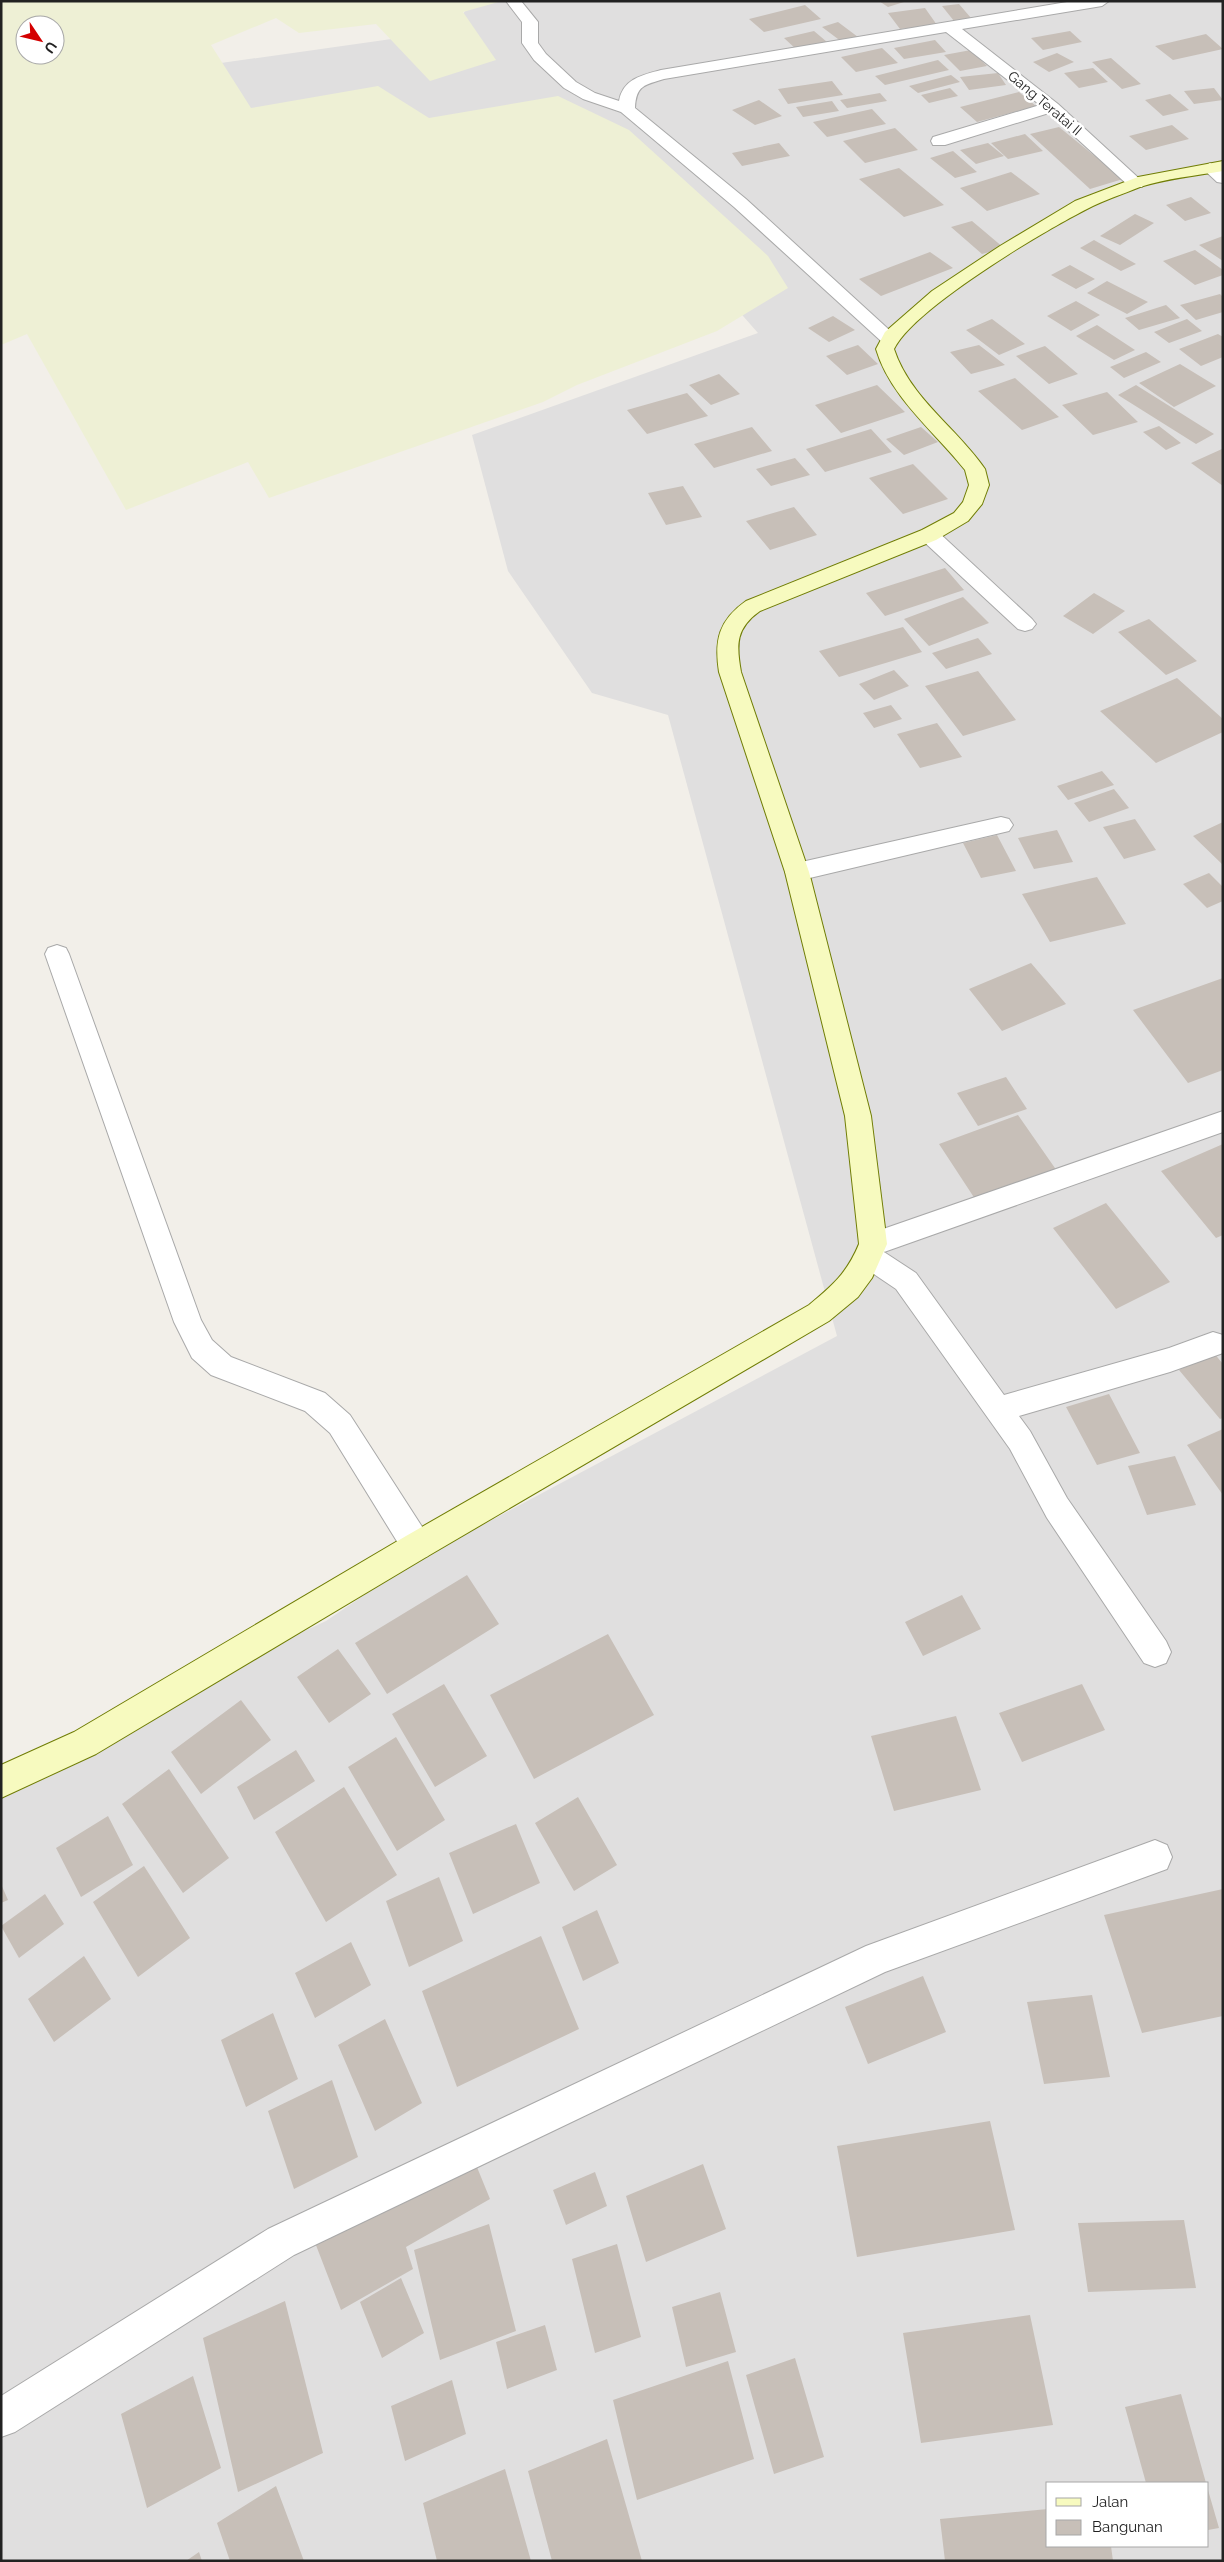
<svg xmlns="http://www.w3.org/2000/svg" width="1224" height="2562" viewBox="0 0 1224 2562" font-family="Raleway,sans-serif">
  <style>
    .residential { fill: #e0dfdf; fill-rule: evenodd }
    .farmland { fill: #eef0d5; fill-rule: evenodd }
    .building { fill: #c7bfb8 }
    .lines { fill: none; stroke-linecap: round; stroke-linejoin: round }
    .street-casing { stroke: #a9a9a9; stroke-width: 2 }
    .secondary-casing { stroke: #707d05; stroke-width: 2 }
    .street { fill: #fff; fill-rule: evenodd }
    .secondary { fill: #f7fabf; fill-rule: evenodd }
    .labels { text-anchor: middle; stroke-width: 5; stroke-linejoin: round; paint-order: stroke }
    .far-street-label { font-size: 14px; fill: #222; stroke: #fff }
  </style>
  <rect width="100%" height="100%" fill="#f2efe9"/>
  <path class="residential" d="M 474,1 L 1223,1 L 1223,2561 L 1,2561 L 1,1772 L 326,1621 L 413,1562 L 837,1336 L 668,715 L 592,693 L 508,571 L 472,435 L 758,333 L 575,125 L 229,133 L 186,68 L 448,31 ZM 1048,2483 L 1208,2483 L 1208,2546 L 1048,2546 Z"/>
  <path class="farmland" d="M 1,1 L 502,1 L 463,12 L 496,60 L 430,81 L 376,24 L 299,33 L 276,18 L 211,45 L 251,108 L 378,86 L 429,118 L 558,96 L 629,130 L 768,256 L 788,288 L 717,331 L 577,385 L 543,402 L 269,498 L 248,462 L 126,510 L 27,334 L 1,345 ZM 25,25 L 55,25 L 55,55 L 25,55 Z"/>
  <path class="building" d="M 879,1 L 904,1 L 904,2 L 888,7 Z
    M 959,4 L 971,18 L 954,21 L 942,6 Z
    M 805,5 L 821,19 L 764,32 L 749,19 Z
    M 925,8 L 937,25 L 900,29 L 888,13 Z
    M 838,22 L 858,37 L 842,42 L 822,27 Z
    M 814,31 L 827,42 L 797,50 L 784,38 Z
    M 1070,31 L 1082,42 L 1043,50 L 1031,38 Z
    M 1206,34 L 1223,49 L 1173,60 L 1155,46 Z
    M 935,40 L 946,52 L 904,59 L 894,48 Z
    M 882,48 L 898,63 L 856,72 L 841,57 Z
    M 971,50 L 987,66 L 960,71 L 944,55 Z
    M 1057,53 L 1074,62 L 1049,72 L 1033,62 Z
    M 1111,58 L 1141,84 L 1122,89 L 1092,62 Z
    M 938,60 L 949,70 L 885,85 L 875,76 Z
    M 1093,68 L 1108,82 L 1079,88 L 1064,73 Z
    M 998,73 L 1006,85 L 969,90 L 960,77 Z
    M 951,75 L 960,82 L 918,93 L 909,86 Z
    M 832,81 L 843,95 L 788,104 L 778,89 Z
    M 950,88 L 958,96 L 929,103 L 921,95 Z
    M 1214,88 L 1223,100 L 1194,104 L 1184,91 Z
    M 1019,92 L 1036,106 L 977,122 L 960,107 Z
    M 880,93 L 887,101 L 847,108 L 840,100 Z
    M 1170,94 L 1189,110 L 1163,116 L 1145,100 Z
    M 759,100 L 782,116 L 755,125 L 732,110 Z
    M 832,101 L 839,111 L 803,117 L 796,107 Z
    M 872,109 L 886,124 L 827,137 L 813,122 Z
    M 1172,125 L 1189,139 L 1146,150 L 1129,136 Z
    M 1059,127 L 1123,179 L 1090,189 L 1030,134 Z
    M 895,128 L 918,150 L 865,163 L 843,141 Z
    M 1025,134 L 1043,151 L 1008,159 L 991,143 Z
    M 779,143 L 790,156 L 742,166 L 732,153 Z
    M 988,143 L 1004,156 L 976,164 L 960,150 Z
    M 953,151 L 977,172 L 955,178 L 930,158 Z
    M 899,168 L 944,205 L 904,217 L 859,179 Z
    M 1011,172 L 1040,194 L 987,211 L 960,188 Z
    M 1191,197 L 1211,213 L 1185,221 L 1166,205 Z
    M 1135,214 L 1154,223 L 1120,245 L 1100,236 Z
    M 972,221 L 1004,248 L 982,254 L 951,227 Z
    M 1223,236 L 1223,261 L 1199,245 Z
    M 1094,240 L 1136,264 L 1121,271 L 1080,248 Z
    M 1195,250 L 1223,270 L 1223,275 L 1195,285 L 1163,261 Z
    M 930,252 L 953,268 L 881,296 L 859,279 Z
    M 1070,265 L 1095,279 L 1076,289 L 1051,275 Z
    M 1107,281 L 1148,302 L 1127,314 L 1087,293 Z
    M 1220,294 L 1223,297 L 1223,312 L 1196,320 L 1180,305 Z
    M 1076,301 L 1100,315 L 1071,331 L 1047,316 Z
    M 1166,305 L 1180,318 L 1139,330 L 1125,318 Z
    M 833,316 L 855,330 L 829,342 L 808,328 Z
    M 992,319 L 1025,344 L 999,355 L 966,330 Z
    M 1187,319 L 1202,331 L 1169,343 L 1154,332 Z
    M 1097,325 L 1135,350 L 1114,360 L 1076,336 Z
    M 1218,334 L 1223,337 L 1223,357 L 1201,366 L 1179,349 Z
    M 858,345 L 878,364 L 847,375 L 826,356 Z
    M 979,345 L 1005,365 L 971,374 L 950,352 Z
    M 1045,346 L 1078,374 L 1049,384 L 1016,356 Z
    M 1146,352 L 1161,362 L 1124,378 L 1110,367 Z
    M 1180,364 L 1216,386 L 1174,407 L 1139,383 Z
    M 719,374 L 740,394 L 711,405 L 689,385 Z
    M 1015,378 L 1059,417 L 1022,430 L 978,391 Z
    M 877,385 L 905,412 L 841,433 L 815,405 Z
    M 1136,385 L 1214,434 L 1196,444 L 1118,395 Z
    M 1107,392 L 1138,422 L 1093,435 L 1062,405 Z
    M 687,393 L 708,416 L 647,434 L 627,410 Z
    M 1159,426 L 1181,443 L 1166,450 L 1143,432 Z
    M 752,427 L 772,451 L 714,468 L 694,444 Z
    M 921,427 L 938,442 L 904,455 L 886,439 Z
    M 871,429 L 892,452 L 825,472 L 806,449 Z
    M 1222,449 L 1223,450 L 1223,486 L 1191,463 Z
    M 795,458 L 810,475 L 771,486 L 756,469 Z
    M 913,464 L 948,499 L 903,514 L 869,478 Z
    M 683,486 L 702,517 L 666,525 L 648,493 Z
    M 794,507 L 817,535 L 770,550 L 746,521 Z
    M 945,568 L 964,590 L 885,616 L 866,593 Z
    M 1094,593 L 1125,611 L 1093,634 L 1063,616 Z
    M 963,597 L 989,623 L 929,646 L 904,619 Z
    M 1149,619 L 1197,661 L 1166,675 L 1118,632 Z
    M 903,627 L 922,652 L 839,677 L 819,651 Z
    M 978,638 L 992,654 L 946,669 L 932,653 Z
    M 894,670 L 909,686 L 874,700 L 859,684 Z
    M 978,671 L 1016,720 L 963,736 L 925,686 Z
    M 1177,678 L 1223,719 L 1223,732 L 1156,763 L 1100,711 Z
    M 891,705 L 902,719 L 874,728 L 863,713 Z
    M 937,723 L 962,757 L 920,768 L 897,734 Z
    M 1102,771 L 1114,785 L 1068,800 L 1057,786 Z
    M 1114,789 L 1129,808 L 1089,822 L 1074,803 Z
    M 1135,819 L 1156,850 L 1124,859 L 1103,827 Z
    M 1223,822 L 1223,865 L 1193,836 Z
    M 1057,830 L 1073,862 L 1034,869 L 1018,838 Z
    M 997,835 L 1016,871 L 981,878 L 963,843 Z
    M 1209,873 L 1223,887 L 1223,901 L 1207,908 L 1183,884 Z
    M 1097,877 L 1126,924 L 1050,942 L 1022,894 Z
    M 1031,963 L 1066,1004 L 1002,1031 L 969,989 Z
    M 1223,978 L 1223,1070 L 1188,1083 L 1133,1010 Z
    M 1006,1077 L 1027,1109 L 978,1126 L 957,1093 Z
    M 1018,1115 L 1057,1171 L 977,1202 L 939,1144 Z
    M 1223,1144 L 1223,1235 L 1216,1238 L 1161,1171 Z
    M 1106,1203 L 1170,1282 L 1116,1309 L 1053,1228 Z
    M 1213,1352 L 1223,1364 L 1223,1418 L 1220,1419 L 1179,1370 Z
    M 1109,1394 L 1140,1453 L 1097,1465 L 1066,1407 Z
    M 1223,1429 L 1223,1495 L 1187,1445 Z
    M 1175,1456 L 1196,1505 L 1147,1515 L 1128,1466 Z
    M 467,1575 L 499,1624 L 387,1694 L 355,1643 Z
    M 962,1595 L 981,1629 L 923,1656 L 905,1622 Z
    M 608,1634 L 654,1715 L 534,1779 L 490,1695 Z
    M 338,1649 L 371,1694 L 329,1723 L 297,1677 Z
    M 444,1684 L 487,1756 L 435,1787 L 392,1714 Z
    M 1082,1684 L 1105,1730 L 1022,1762 L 999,1713 Z
    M 241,1700 L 271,1740 L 201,1794 L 171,1752 Z
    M 956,1716 L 981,1790 L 894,1811 L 871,1736 Z
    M 396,1737 L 445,1820 L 397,1851 L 348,1767 Z
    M 296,1750 L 315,1781 L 254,1820 L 237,1787 Z
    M 169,1769 L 229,1858 L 183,1893 L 122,1804 Z
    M 344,1787 L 397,1875 L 326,1922 L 275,1832 Z
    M 578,1797 L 617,1865 L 574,1891 L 535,1823 Z
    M 108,1816 L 133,1865 L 81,1897 L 56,1848 Z
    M 516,1824 L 540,1883 L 473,1914 L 449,1853 Z
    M 144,1866 L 190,1938 L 138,1977 L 93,1902 Z
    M 439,1877 L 463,1941 L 409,1967 L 386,1901 Z
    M 1,1884 L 8,1900 L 1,1903 Z
    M 1223,1889 L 1223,2016 L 1142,2033 L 1104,1915 Z
    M 45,1894 L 64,1924 L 19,1958 L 1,1926 Z
    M 597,1910 L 619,1963 L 583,1981 L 562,1927 Z
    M 541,1936 L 579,2029 L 457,2087 L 422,1991 Z
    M 351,1942 L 371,1985 L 315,2018 L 295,1973 Z
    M 84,1956 L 111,1999 L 54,2042 L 28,1999 Z
    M 923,1976 L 946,2032 L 868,2064 L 845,2007 Z
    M 1092,1995 L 1110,2077 L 1044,2084 L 1027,2002 Z
    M 273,2013 L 298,2079 L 246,2107 L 221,2040 Z
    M 385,2019 L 422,2103 L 375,2131 L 338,2045 Z
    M 332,2080 L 358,2157 L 294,2189 L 268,2111 Z
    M 990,2121 L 1015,2230 L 857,2257 L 837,2146 Z
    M 472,2155 L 490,2199 L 406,2247 L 413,2269 L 341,2310 L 314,2240 Z
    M 703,2164 L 726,2229 L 646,2262 L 626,2196 Z
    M 595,2172 L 607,2206 L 566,2225 L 553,2190 Z
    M 1184,2220 L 1196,2288 L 1088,2292 L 1078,2223 Z
    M 489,2224 L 516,2331 L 440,2360 L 414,2250 Z
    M 617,2244 L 641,2337 L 595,2353 L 572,2259 Z
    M 401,2278 L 424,2333 L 382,2358 L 360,2302 Z
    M 720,2292 L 736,2352 L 686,2367 L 672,2307 Z
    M 285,2301 L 323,2453 L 238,2492 L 203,2338 Z
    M 1030,2315 L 1053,2425 L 921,2443 L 903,2333 Z
    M 545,2325 L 557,2370 L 507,2389 L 496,2342 Z
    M 795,2358 L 824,2457 L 774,2474 L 746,2375 Z
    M 728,2361 L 754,2459 L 637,2500 L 613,2400 Z
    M 193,2376 L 221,2468 L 147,2508 L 121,2414 Z
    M 452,2380 L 466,2434 L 405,2461 L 391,2406 Z
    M 1181,2394 L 1206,2483 L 1146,2483 L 1125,2407 Z
    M 607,2439 L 642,2561 L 552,2561 L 528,2471 Z
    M 505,2469 L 531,2561 L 437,2561 L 423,2503 Z
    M 276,2486 L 304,2561 L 230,2561 L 217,2523 Z
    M 1208,2490 L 1219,2528 L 1208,2530 Z
    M 1048,2509 L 1048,2546 L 1111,2546 L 1113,2561 L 945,2561 L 940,2519 Z
    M 199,2552 L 202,2561 L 186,2561 Z"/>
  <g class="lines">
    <defs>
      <path id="street" d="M 506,1 L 521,1 L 538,22 L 538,43 L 546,54 L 576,82 L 595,93 L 619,101 C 623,79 642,75 661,70 L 1073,1 L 1109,1 L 1102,6 L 962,29 L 1058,104 L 1144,183 L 1142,187 L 1130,187 L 1049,113 L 945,145 L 933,145 L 931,141 L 933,137 L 1040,105 L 946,32 L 664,79 C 645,85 636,85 635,108 L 746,199 L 897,337 L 895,341 L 881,341 L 734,207 L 621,112 L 583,99 L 564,88 L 534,60 L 522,43 L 522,22 Z
        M 1210,163 L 1223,170 L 1223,183 L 1217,182 L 1202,168 Z
        M 929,529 L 936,530 L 1032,619 L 1036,624 L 1032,629 L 1025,631 L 1018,629 L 922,540 L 919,535 L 922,530 Z
        M 1001,817 L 1009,819 L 1013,825 L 1009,831 L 797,881 L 789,878 L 785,872 L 789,866 L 797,863 Z
        M 57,945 L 66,948 L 69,954 L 201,1320 L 212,1340 L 231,1357 L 325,1393 L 350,1415 L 428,1536 L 432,1546 L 428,1556 L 417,1560 L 406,1556 L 330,1433 L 305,1411 L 211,1375 L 192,1358 L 174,1322 L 45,954 L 48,948 Z
        M 1223,1111 L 1223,1132 L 884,1252 L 916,1273 L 1004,1395 L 1169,1348 L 1213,1332 L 1223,1335 L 1223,1353 L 1170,1372 L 1019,1416 L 1030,1431 L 1067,1498 L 1166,1641 L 1171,1652 L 1166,1663 L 1155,1667 L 1144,1663 L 1047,1518 L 1010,1449 L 896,1289 L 859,1264 L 855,1256 L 861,1247 L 859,1244 L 863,1236 Z
        M 1155,1840 L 1167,1845 L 1172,1857 L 1167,1869 L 885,1972 L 294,2255 L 15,2432 L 1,2437 L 1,2396 L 268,2229 L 866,1946 Z"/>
      <path id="secondary" d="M 1223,161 L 1223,171 C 1195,176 1167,178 1140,187 C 1123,194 1104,200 1087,209 C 1044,231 914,308 894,349 C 910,398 957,428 985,469 L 989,485 L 982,504 L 968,521 L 936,540 L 760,611 C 736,628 736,644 741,672 L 809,872 L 871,1116 L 887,1244 L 872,1278 L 858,1297 L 829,1321 L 428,1556 L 96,1754 L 1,1798 L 1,1765 L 74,1732 L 406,1536 L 809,1305 C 833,1285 847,1273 859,1244 L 845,1116 L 785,872 L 719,672 C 714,640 719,620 746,601 L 922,530 L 954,513 L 963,502 L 969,485 L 965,470 C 935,432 890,397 876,349 L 885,332 L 932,291 L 1000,246 L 1075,201 L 1138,177 Z"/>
    </defs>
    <use href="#street" class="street-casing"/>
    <use href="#secondary" class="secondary-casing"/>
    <use href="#street" class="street"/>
    <use href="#secondary" class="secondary"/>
  </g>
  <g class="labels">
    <g class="far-street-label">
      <text transform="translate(1045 103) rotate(40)" y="5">Gang Teratai II</text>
    </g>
  </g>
  <rect width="1224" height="2562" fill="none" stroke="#222222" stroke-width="5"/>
  <rect x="1046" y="2482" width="162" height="65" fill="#ffffff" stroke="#a7a7a7"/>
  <rect x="1056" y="2498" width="25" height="8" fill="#f7fabf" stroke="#a7a7a7"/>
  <text x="1092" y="2507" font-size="15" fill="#222222">Jalan</text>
  <rect x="1056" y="2520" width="25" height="15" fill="#c7bfb8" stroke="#a7a7a7"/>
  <text x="1092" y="2532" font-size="15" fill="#222222">Bangunan</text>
  <g transform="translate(40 40) rotate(125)"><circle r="24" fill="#ffffff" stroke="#a7a7a7"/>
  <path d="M0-4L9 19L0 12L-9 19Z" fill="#d40000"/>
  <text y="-8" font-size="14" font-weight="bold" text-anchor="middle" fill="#222222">U</text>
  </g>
</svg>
